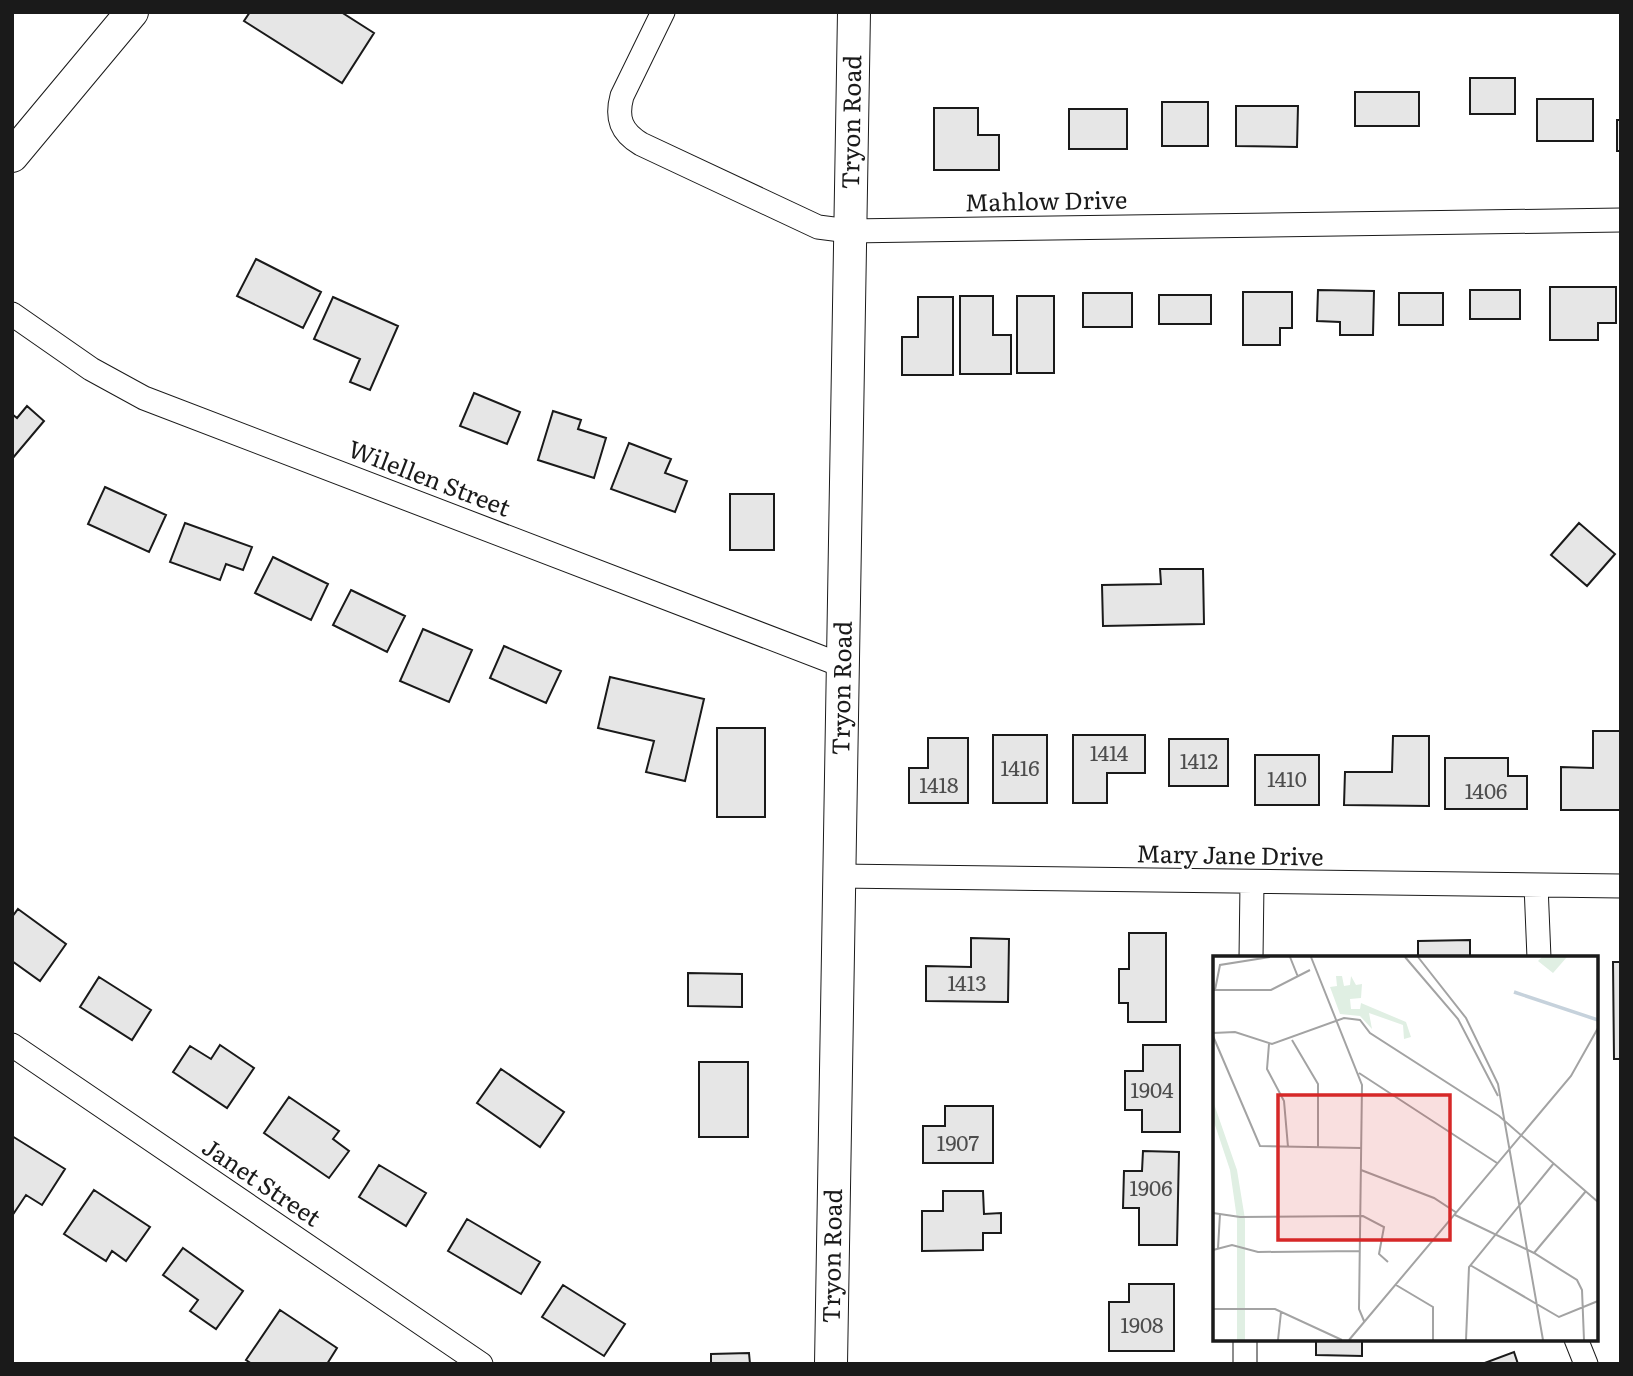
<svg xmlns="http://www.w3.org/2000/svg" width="1633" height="1376" viewBox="0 0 1633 1376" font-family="Literata,serif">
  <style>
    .building { fill: #e6e6e6; stroke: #1a1a1a; stroke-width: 2 }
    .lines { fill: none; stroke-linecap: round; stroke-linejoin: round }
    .street-casing { stroke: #1a1a1a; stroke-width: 25 }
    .secondary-casing { stroke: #1a1a1a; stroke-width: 34 }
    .street { stroke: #fff; stroke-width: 23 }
    .secondary { stroke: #fff; stroke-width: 32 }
    .labels { text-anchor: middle; stroke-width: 5; stroke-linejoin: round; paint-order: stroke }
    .number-label { font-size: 21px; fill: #4d4d4d }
    .street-label { font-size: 24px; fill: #1a1a1a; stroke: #fff }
    .inset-river { fill: none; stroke: #c6d2dc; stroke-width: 3.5 }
    .inset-road { fill: none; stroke: #a3a3a3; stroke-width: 2 }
    .view { fill: #d62828; fill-opacity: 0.15; stroke: #d62828; stroke-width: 3.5 }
    .inset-edge { fill: none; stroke: #1a1a1a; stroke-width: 3.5 }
  </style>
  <rect width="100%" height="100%" fill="#fff"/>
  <path class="building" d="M 250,12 L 341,12 L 374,33 L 342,83 L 244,21 Z
    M 1470,78 L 1515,78 L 1515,114 L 1470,114 Z
    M 1355,92 L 1419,92 L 1419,126 L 1355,126 Z
    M 1537,99 L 1593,99 L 1593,141 L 1537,141 Z
    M 1162,102 L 1208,102 L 1208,146 L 1162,146 Z
    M 1236,106 L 1298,106 L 1297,147 L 1236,146 Z
    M 934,108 L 978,108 L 978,135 L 999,135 L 999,170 L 934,170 Z
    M 1069,109 L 1127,109 L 1127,149 L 1069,149 Z
    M 1617,120 L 1621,120 L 1621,151 L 1617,151 Z
    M 256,259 L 321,292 L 303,328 L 237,296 Z
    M 1550,287 L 1616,287 L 1616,323 L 1598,323 L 1598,340 L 1550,340 Z
    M 1318,290 L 1374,291 L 1373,335 L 1340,335 L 1340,322 L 1317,321 Z
    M 1470,290 L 1520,290 L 1520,319 L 1470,319 Z
    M 1243,292 L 1292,292 L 1292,328 L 1280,328 L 1280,345 L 1243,345 Z
    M 1083,293 L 1132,293 L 1132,327 L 1083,327 Z
    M 1399,293 L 1443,293 L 1443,325 L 1399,325 Z
    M 1159,295 L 1211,295 L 1211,324 L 1159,324 Z
    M 960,296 L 993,296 L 993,335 L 1011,335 L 1011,374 L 960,374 Z
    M 1017,296 L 1054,296 L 1054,373 L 1017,373 Z
    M 333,297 L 398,326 L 370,390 L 350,382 L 360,359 L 314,339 Z
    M 918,297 L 953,297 L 953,375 L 902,375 L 902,337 L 918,337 Z
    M 474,393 L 520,412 L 507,444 L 460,426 Z
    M 27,406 L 44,421 L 12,459 L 12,414 L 17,418 Z
    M 553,411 L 581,420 L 578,429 L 606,438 L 594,478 L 538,460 Z
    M 629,443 L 671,459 L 665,473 L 687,481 L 675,512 L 611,489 Z
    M 105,487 L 166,515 L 149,552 L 88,524 Z
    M 730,494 L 774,494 L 774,550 L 730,550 Z
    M 185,523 L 252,547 L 243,570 L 226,564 L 220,580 L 170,562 Z
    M 1579,523 L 1615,554 L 1587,586 L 1551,555 Z
    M 273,557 L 328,584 L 311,620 L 255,593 Z
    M 1160,569 L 1203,569 L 1204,624 L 1103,626 L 1102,585 L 1161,584 Z
    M 351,590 L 405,616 L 387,652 L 333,625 Z
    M 423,629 L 472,650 L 449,702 L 400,681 Z
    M 504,646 L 561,671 L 546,703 L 490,678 Z
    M 610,677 L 704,699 L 685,781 L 646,772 L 654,741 L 598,728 Z
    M 717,728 L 765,728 L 765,817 L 717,817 Z
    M 1593,731 L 1621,731 L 1621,810 L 1561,810 L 1561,767 L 1593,768 Z
    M 993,735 L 1047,735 L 1047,803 L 993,803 Z
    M 1073,735 L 1145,735 L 1145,773 L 1107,773 L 1107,803 L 1073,803 Z
    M 1393,736 L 1429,736 L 1429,806 L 1344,805 L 1345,772 L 1392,772 Z
    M 928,738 L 968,738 L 968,803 L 909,803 L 909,768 L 928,768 Z
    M 1169,739 L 1228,739 L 1228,786 L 1169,786 Z
    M 1255,755 L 1319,755 L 1319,805 L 1255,805 Z
    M 1445,758 L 1508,758 L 1508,776 L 1527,776 L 1527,809 L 1445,809 Z
    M 18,909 L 66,944 L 40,981 L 12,961 L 12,917 Z
    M 1129,933 L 1166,933 L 1166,1022 L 1128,1022 L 1128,1003 L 1119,1003 L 1119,969 L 1129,969 Z
    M 971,938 L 1009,939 L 1008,1002 L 926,1001 L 926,966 L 971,967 Z
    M 1470,940 L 1470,958 L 1418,958 L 1418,941 Z
    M 1613,962 L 1621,962 L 1621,1059 L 1614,1059 Z
    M 688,973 L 742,974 L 742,1007 L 688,1006 Z
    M 99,977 L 151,1010 L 132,1040 L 80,1007 Z
    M 220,1045 L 254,1068 L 227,1108 L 173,1072 L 190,1046 L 211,1059 Z
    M 1143,1045 L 1180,1045 L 1180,1132 L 1142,1132 L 1142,1110 L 1125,1110 L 1125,1071 L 1143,1071 Z
    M 699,1062 L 748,1062 L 748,1137 L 699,1137 Z
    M 501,1069 L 564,1112 L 540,1147 L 477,1103 Z
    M 289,1097 L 339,1131 L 333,1139 L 349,1151 L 329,1178 L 264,1133 Z
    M 945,1106 L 993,1106 L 993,1163 L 923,1163 L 923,1126 L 945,1126 Z
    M 12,1136 L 65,1169 L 42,1205 L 26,1195 L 12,1216 Z
    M 1143,1151 L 1179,1152 L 1177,1245 L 1139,1245 L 1139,1208 L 1123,1208 L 1124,1171 L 1142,1171 Z
    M 379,1165 L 426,1193 L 406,1226 L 359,1197 Z
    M 94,1190 L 150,1227 L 126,1261 L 112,1251 L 106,1261 L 64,1234 Z
    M 943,1191 L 983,1191 L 984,1214 L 1001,1213 L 1001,1233 L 983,1233 L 983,1250 L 922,1251 L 922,1211 L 943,1211 Z
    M 467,1219 L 540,1262 L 521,1294 L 448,1251 Z
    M 183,1248 L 243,1291 L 216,1329 L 190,1311 L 198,1300 L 163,1275 Z
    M 1129,1284 L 1174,1284 L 1174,1351 L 1109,1351 L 1109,1302 L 1129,1302 Z
    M 563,1285 L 625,1324 L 604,1356 L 542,1317 Z
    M 280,1310 L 337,1348 L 327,1364 L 252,1364 L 246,1360 Z
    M 1316,1339 L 1362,1339 L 1362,1356 L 1316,1355 Z
    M 1514,1352 L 1518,1364 L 1482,1364 Z
    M 749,1353 L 750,1364 L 711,1364 L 711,1354 Z"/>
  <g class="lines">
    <defs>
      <path id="street" d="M 663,12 L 622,96 C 616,118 621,132 641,144 L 818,227 L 849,231 L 1621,220
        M 12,314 L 91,369 L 144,398 L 841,665
        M 838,876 L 1621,886
        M 1536,885 L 1539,958
        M 1251,958 L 1252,883
        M 12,1045 L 481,1364
        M 1576,1339 L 1586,1364
        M 1245,1364 L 1245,1339"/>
      <g id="secondary">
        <path d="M 12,156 L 132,12"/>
        <path id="s1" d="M 831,1364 L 854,12"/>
      </g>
    </defs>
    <use href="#street" class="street-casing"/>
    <use href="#secondary" class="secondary-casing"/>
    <use href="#street" class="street"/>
    <use href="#secondary" class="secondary"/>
  </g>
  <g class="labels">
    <g class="number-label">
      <text x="1109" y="761">1414</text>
      <text x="1199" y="769">1412</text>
      <text x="1020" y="776">1416</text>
      <text x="1287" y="787">1410</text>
      <text x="939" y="793">1418</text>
      <text x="1486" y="799">1406</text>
      <text x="967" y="991">1413</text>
      <text x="1152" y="1098">1904</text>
      <text x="958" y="1151">1907</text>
      <text x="1151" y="1196">1906</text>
      <text x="1142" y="1333">1908</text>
    </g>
    <g class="street-label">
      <text dy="8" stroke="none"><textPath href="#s1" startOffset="1242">Tryon Road</textPath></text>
      <text transform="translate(1046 202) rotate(-1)" y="8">Mahlow Drive</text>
      <text transform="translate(429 479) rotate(21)" y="8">Wilellen Street</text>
      <text dy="8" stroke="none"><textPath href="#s1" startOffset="676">Tryon Road</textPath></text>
      <text transform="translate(1230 856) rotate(1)" y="8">Mary Jane Drive</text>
      <text transform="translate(261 1183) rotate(34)" y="8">Janet Street</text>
      <text dy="8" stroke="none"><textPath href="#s1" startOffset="108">Tryon Road</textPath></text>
    </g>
  </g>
  <g transform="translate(1213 956)">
    <rect width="385" height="385" fill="#fff"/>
    <path d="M 329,1 L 354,1 L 340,17 L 325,5 ZM 123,20 L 129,20 L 131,30 L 137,29 L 138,20 L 143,29 L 149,28 L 148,42 L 137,43 L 138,53 L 147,53 L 148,47 L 193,66 L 198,81 L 191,83 L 190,69 L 156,57 L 159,73 L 147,60 L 127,58 L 117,31 L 124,30 ZM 0,145 L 24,214 L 32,263 L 32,384 L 24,384 L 24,263 L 17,214 L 0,163 Z" fill="#e0efe3"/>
    <path class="inset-river" d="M 301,36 L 385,64"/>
    <path class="inset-road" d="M 77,1 L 85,21M 98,1 L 149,129 L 146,353 L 151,365M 192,1 L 245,63 L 285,140M 205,1 L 253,62 L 285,128 L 330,384M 0,34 L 58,34 L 97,14M 2,34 L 7,9 L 57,1M 0,77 L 22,76 L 59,88 L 131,62 L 147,64 L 157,77 L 286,160 L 385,246M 0,80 L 47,190 L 148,192M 79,84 L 105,128 L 105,191M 56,88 L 54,113 L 71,145 L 75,191M 146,117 L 284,207M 148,214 L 221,242 L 244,257M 0,257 L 27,261 L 150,260 L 171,271 L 166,298 L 175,306M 242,259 L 321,297 L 364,324 L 369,334 L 371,384M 5,292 L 7,258M 0,294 L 19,289 L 45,296 L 146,295M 321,297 L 373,235M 257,309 L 346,361 L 385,345M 183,329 L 220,351 L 220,384M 0,353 L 62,353 L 129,384M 65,384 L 68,356M 136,384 L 358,120 L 385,72M 253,384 L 256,311 L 341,207"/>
    <path class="view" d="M 65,139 L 237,139 L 237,284 L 65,284 Z"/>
    <rect width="385" height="385" class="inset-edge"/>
  </g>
  <rect width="1633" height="1376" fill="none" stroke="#1a1a1a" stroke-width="28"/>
</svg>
